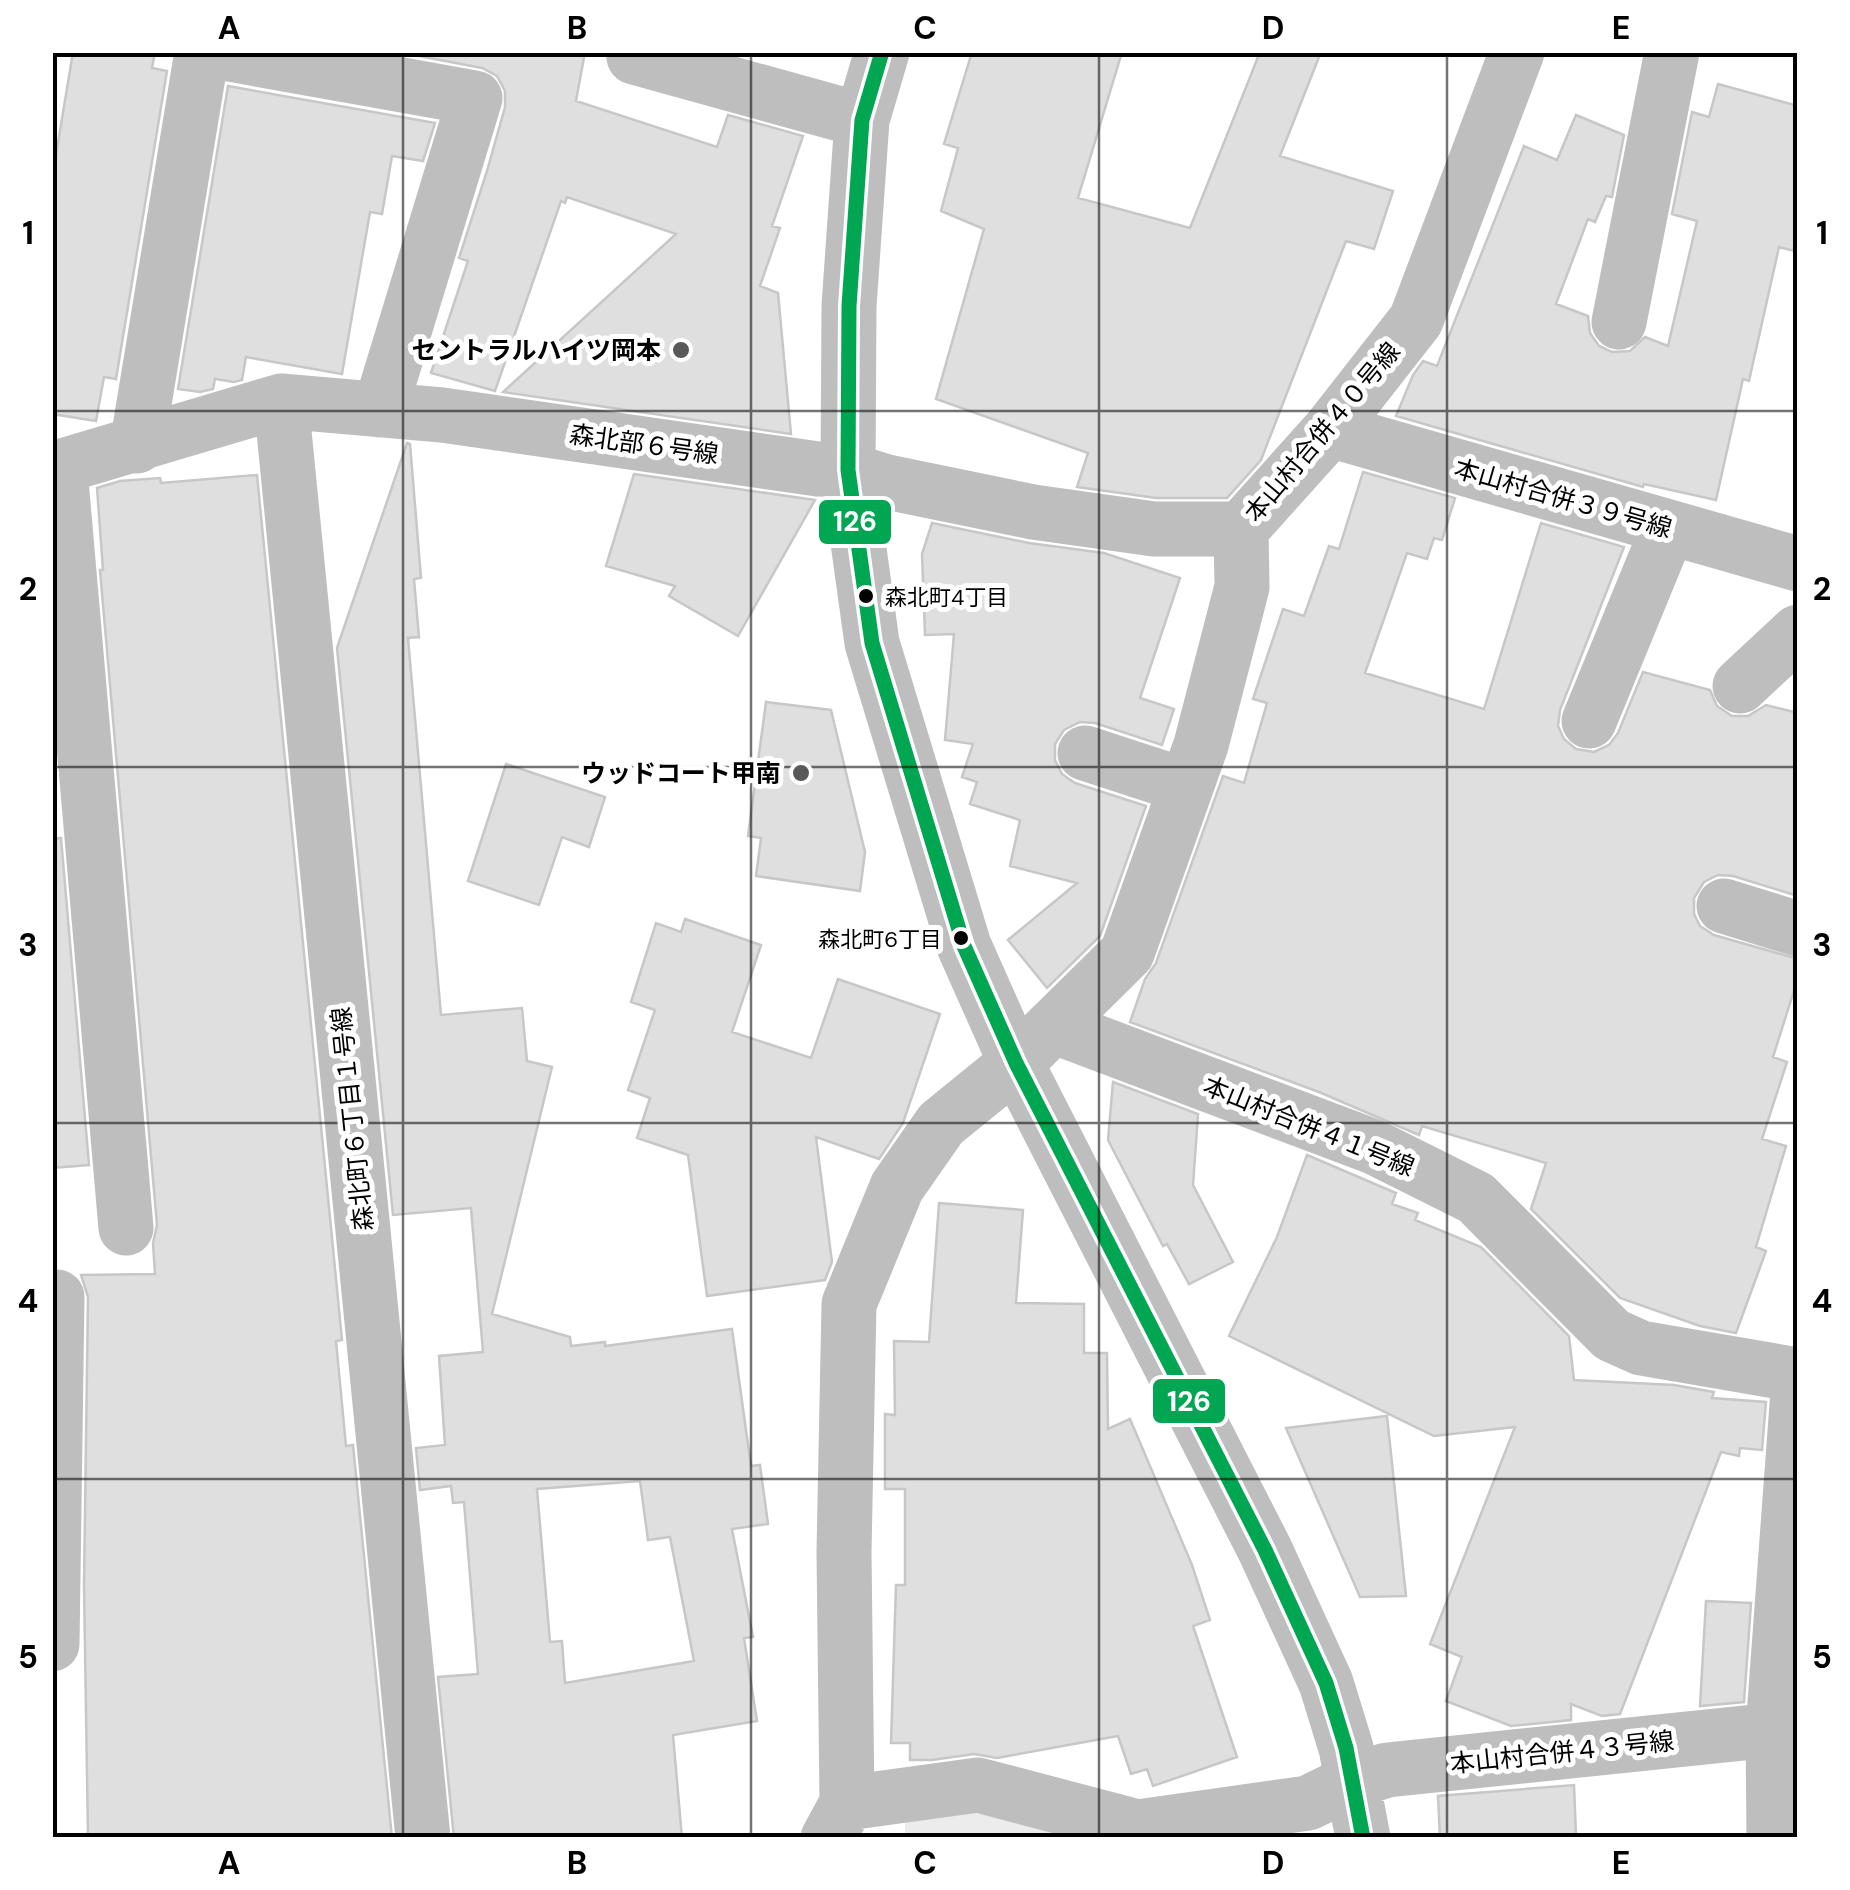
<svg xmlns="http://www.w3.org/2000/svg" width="1850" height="1890" viewBox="0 0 1850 1890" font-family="'DM Sans','Noto Sans JP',sans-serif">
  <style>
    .green { fill: #ececec }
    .building { fill: #dfdfdf; stroke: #c7c7c7; stroke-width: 2.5; fill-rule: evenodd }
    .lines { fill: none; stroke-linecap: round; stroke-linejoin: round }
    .minor { stroke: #bebebe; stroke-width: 55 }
    .bus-1-casing { stroke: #fff; stroke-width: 22 }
    .bus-1 { stroke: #00a651; stroke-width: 15 }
    .grid { fill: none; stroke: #000; stroke-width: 2.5; stroke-opacity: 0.55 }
    .poi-dot { fill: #595959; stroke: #fff; stroke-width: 4 }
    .bus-dot { fill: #000; stroke: #fff; stroke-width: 4 }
    .labels { text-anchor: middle; stroke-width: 10; stroke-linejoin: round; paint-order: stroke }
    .bus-label { font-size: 22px; fill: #000; stroke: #fff; text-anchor: start }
    .poi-label { font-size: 25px; font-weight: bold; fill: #000; stroke: #fff; text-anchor: end }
    .street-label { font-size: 25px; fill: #000; stroke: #fff }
    .line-badge { stroke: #fff; stroke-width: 4 }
    .badge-label { font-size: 28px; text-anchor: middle; font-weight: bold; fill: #fff }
    .neatline { fill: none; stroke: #000; stroke-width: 4 }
    .grid-label { font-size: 32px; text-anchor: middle; font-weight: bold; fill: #000 }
  </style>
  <rect width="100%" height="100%" fill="#fff"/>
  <path class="green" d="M 971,1803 L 1067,1830 L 1068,1837 L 905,1838 L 905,1810 Z"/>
  <path class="building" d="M 73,52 L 155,52 L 152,68 L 167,71 L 116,379 L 104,377 L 96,421 L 52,414 L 52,179 Z
    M 398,52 L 585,52 L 576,101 L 717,147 L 728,115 L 803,136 L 772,226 L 780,228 L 760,286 L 778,293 L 791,434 L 503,392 L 676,234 L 567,197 L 565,203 L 561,201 L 495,391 L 431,373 L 468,261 L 459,258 L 487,171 L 505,107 L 505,91 L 497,76 L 482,68 Z
    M 972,52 L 1122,52 L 1078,198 L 1190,228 L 1260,52 L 1321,52 L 1280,156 L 1393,191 L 1374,249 L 1346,241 L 1261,460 L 1227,498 L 1156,498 L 1077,487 L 1088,453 L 936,399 L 984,229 L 941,211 L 958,148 L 944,144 Z
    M 1718,84 L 1798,106 L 1798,252 L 1779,247 L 1749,381 L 1743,379 L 1716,500 L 1644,484 L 1643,487 L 1396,416 L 1413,375 L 1423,361 L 1437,366 L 1524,146 L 1557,160 L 1576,115 L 1624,135 L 1612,197 L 1606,196 L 1595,222 L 1588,219 L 1556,304 L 1588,316 L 1590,333 L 1599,346 L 1612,352 L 1630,351 L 1645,337 L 1668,346 L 1697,221 L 1672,214 L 1692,112 L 1709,117 Z
    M 228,86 L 435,123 L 423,161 L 392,156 L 382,214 L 370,212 L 342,374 L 246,357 L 242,380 L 234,382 L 215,379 L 213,389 L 200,392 L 178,389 Z
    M 407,443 L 410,444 L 421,578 L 414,579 L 419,637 L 408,638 L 441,1015 L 522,1008 L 527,1061 L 552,1067 L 492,1314 L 570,1337 L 571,1346 L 605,1342 L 605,1346 L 732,1329 L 751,1466 L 760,1465 L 768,1524 L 732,1529 L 753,1637 L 744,1638 L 757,1721 L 673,1735 L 682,1838 L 454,1838 L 438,1677 L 478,1674 L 464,1502 L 453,1503 L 451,1486 L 420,1490 L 416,1448 L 445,1445 L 439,1356 L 483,1352 L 471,1208 L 393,1215 L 337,648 ZM 640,1481 L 648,1540 L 670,1537 L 694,1661 L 565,1683 L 562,1641 L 550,1642 L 537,1489 Z
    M 1363,472 L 1455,498 L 1442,540 L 1434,538 L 1427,559 L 1407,553 L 1365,673 L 1484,709 L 1541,523 L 1624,547 L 1560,710 L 1558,726 L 1564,739 L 1576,749 L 1594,752 L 1609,745 L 1618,733 L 1643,672 L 1710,690 L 1717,706 L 1732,716 L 1748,716 L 1766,705 L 1798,713 L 1798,896 L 1733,876 L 1718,875 L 1704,882 L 1694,898 L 1694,914 L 1700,926 L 1714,935 L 1798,959 L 1798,978 L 1773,1057 L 1787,1062 L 1762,1139 L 1786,1146 L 1756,1247 L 1766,1251 L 1736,1333 L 1700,1326 L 1620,1298 L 1531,1209 L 1546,1163 L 1422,1126 L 1419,1135 L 1319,1092 L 1130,1022 L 1145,979 L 1156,963 L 1223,776 L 1244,783 L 1267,703 L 1253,699 L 1283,609 L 1304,616 L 1329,546 L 1339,549 Z
    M 634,474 L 815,500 L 738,636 L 669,596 L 675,586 L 606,566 Z
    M 257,475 L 342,1340 L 336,1341 L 346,1446 L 353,1445 L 392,1838 L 88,1838 L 84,1586 L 88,1297 L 81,1275 L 155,1274 L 153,1243 L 157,1225 L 100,570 L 103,570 L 97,488 L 120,481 L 160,478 L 161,483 Z
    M 932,523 L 1029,543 L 1104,553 L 1180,578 L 1140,698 L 1174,709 L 1162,745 L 1095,723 L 1080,722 L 1064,730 L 1055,744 L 1055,760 L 1062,774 L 1075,783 L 1146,806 L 1100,936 L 1047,988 L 1008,940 L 1077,883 L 1010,866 L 1020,820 L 970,804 L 977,782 L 962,777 L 973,744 L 945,740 L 954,634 L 925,635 L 922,554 Z
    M 766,702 L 831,710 L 865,852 L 860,891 L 756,876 L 761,838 L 748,836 Z
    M 506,764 L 605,797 L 589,847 L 562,837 L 539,905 L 468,881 Z
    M 61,838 L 89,1165 L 52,1168 L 52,839 Z
    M 685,919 L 761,945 L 732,1032 L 811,1058 L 838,979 L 940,1014 L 903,1123 L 879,1159 L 816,1137 L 832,1262 L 825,1280 L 707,1296 L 688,1155 L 637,1138 L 650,1098 L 628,1090 L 655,1010 L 631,1002 L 656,923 L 681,932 Z
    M 1113,1082 L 1198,1114 L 1193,1185 L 1233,1262 L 1189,1284 L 1167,1244 L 1163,1246 L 1108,1140 Z
    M 1307,1155 L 1396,1193 L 1392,1204 L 1418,1213 L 1415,1220 L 1481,1247 L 1569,1336 L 1574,1380 L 1674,1385 L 1714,1392 L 1712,1398 L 1766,1402 L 1762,1450 L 1740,1448 L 1739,1456 L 1721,1452 L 1620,1714 L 1602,1716 L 1571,1704 L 1571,1720 L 1511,1726 L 1446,1701 L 1462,1657 L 1430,1644 L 1515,1427 L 1434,1436 L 1229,1336 L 1277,1237 Z
    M 939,1203 L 1023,1210 L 1016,1303 L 1084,1304 L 1084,1353 L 1107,1353 L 1108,1429 L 1130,1419 L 1192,1565 L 1210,1620 L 1193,1626 L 1237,1757 L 1153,1786 L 1147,1769 L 1131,1774 L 1118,1736 L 997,1758 L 974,1754 L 932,1760 L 910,1760 L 910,1743 L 891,1743 L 896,1585 L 905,1585 L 905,1489 L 885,1489 L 885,1414 L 895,1415 L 894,1341 L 929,1342 Z
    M 1387,1416 L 1406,1596 L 1360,1597 L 1286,1428 Z
    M 1706,1601 L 1751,1603 L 1744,1702 L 1700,1706 Z
    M 1574,1785 L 1576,1835 L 1440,1838 L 1438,1796 Z"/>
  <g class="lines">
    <path class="minor" d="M 218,52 L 475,98 L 380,410
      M 882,52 L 862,120 L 849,306 L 848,470 L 872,643 L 964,946 L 1016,1063 L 1265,1550 L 1326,1683 L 1346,1748 L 1363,1838
      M 634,57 L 862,120
      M 1619,322 L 1672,52
      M 281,401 L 423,1838
      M 1330,430 L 1798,564
      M 137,446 L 202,52
      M 52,469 L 281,401 L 442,415 L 818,469 L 848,470 L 887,482 L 1033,512 L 1154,529 L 1241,529
      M 60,469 L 126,1228
      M 1740,686 L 1798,632
      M 1589,721 L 1668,529
      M 1085,753 L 1186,786
      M 1724,906 L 1798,929
      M 1053,1026 L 1127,953 L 1201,745 L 1242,587 L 1241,529 L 1330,430 L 1416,320 L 1517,52
      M 52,1644 L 57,1297
      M 847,1803 L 978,1785 L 1138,1827 L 1308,1803 L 1353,1781 L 1387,1770 L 1773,1730
      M 828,1838 L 847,1803 L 844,1552 L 849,1304 L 897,1187 L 941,1124 L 1016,1063 L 1053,1026 L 1374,1147 L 1476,1198 L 1612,1335 L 1641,1348 L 1798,1375
      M 1774,1838 L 1773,1730 L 1798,1391"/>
    <defs>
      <path id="bus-1" d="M 882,52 L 862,120 L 849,306 L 848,470 L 872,643 L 964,946 L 1016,1063 L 1265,1550 L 1326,1683 L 1346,1748 L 1363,1838"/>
    </defs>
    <use href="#bus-1" class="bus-1-casing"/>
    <use href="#bus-1" class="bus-1"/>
  </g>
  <path class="grid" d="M 403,52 L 403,1838M 751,52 L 751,1838M 1099,52 L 1099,1838M 1447,52 L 1447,1838M 52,411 L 1798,411M 52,767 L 1798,767M 52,1123 L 1798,1123M 52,1479 L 1798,1479"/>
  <g class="poi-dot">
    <circle cx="681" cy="350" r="10"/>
    <circle cx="801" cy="773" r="10"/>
  </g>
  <g class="bus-dot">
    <circle cx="866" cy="596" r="9"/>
    <circle cx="961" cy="938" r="9"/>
  </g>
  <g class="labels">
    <g class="bus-label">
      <text x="885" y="605">森北町4丁目</text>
      <text x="942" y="947" text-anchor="end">森北町6丁目</text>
    </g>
    <g class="poi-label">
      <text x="661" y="359">セントラルハイツ岡本</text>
      <text x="781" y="782">ウッドコート甲南</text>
    </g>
    <g class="street-label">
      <text transform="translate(1322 432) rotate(-50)" y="9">本山村合併４０号線</text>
      <text transform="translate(644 444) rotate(8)" y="9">森北部６号線</text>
      <text transform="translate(1563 498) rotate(16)" y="9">本山村合併３９号線</text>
      <text transform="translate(352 1119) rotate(-96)" y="9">森北町６丁目１号線</text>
      <text transform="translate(1309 1126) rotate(22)" y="9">本山村合併４１号線</text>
      <text transform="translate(1562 1752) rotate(-6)" y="9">本山村合併４３号線</text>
    </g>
  </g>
  <g class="line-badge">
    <rect x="817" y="498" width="76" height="48" rx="10" fill="#00a651"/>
    <rect x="1151" y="1377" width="76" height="48" rx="10" fill="#00a651"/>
  </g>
  <g class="badge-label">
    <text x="855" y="531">126</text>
    <text x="1189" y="1411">126</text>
  </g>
  <rect width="1850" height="1890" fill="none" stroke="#ffffff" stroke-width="110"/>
  <rect x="55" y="55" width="1740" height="1780" class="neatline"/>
  <g class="grid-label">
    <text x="229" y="39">A</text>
    <text x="577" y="39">B</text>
    <text x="925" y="39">C</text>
    <text x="1273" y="39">D</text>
    <text x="1621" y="39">E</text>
    <text x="28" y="244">1</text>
    <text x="1822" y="244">1</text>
    <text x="28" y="600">2</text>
    <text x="1822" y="600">2</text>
    <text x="28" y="956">3</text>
    <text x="1822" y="956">3</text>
    <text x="28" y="1312">4</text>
    <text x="1822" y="1312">4</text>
    <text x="28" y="1668">5</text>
    <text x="1822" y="1668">5</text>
    <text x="229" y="1874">A</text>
    <text x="577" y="1874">B</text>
    <text x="925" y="1874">C</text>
    <text x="1273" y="1874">D</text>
    <text x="1621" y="1874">E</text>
  </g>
</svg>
